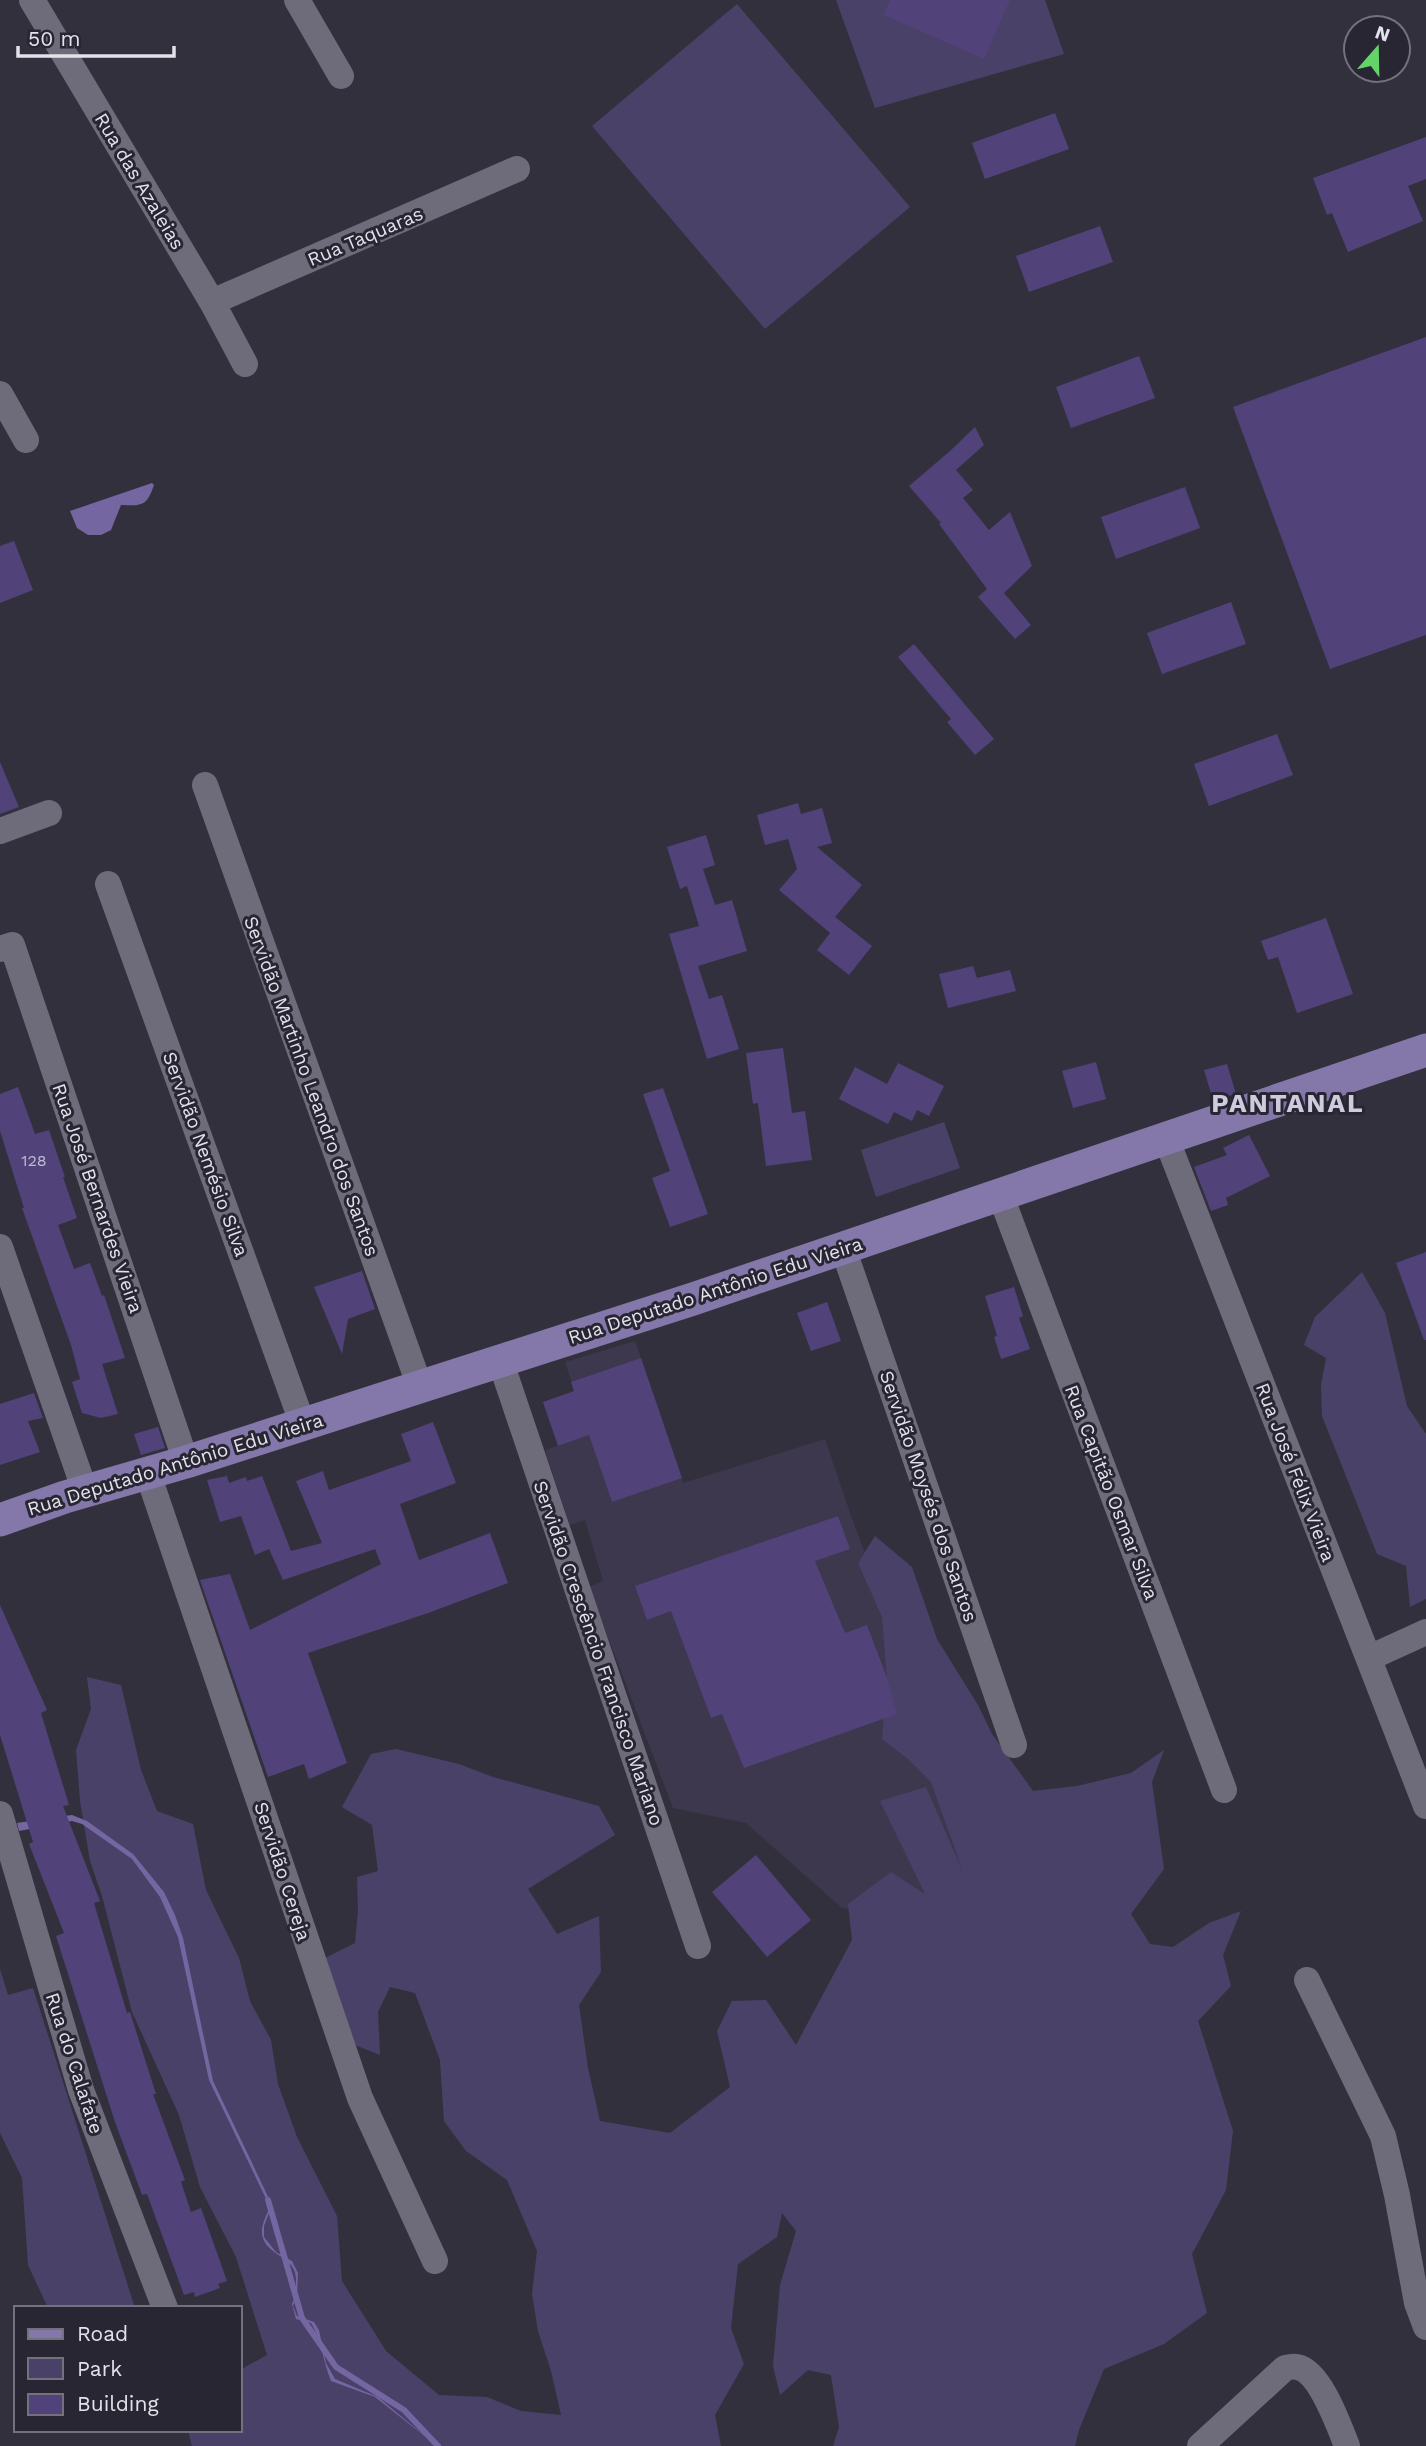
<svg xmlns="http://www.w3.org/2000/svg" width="1426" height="2446" viewBox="0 0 1426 2446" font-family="'Work Sans',sans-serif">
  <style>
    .built { fill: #3d384d }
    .green { fill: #4a4168 }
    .water { fill: #7466a1 }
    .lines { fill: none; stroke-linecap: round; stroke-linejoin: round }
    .stream { stroke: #7466a1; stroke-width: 6 }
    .building { fill: #51427a }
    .minor { stroke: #6e6b7b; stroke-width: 26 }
    .major { stroke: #8478aa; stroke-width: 33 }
    .labels { text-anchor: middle; stroke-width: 6; stroke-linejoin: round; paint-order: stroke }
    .number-label { font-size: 16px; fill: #bebacf }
    .street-label { font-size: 19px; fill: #e3e2eb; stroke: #292634 }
    .district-label { font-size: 26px; font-weight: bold; letter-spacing: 2px; fill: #cecbdd; stroke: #292634 }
  </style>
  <rect width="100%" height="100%" fill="#33303e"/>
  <path class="built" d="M 635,1341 L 683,1483 L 825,1439 L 850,1513 L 995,1898 L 932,1918 L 842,1908 L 746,1823 L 673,1808 L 589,1587 L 603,1581 L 585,1520 L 570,1525 L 545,1450 L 589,1435 L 565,1362 Z"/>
  <path class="green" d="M 836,0 L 1045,0 L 1064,54 L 875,108 Z
    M 737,4 L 910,207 L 765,329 L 592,126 Z
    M 944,1122 L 960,1168 L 876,1197 L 861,1150 Z
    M 1362,1272 L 1385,1313 L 1407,1406 L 1426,1434 L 1426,1599 L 1410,1607 L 1406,1566 L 1377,1554 L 1322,1416 L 1321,1385 L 1326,1358 L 1304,1345 L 1315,1317 Z
    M 875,1536 L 912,1567 L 937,1639 L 978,1705 L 992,1734 L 1033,1791 L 1077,1786 L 1131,1773 L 1164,1750 L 1152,1782 L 1164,1869 L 1131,1914 L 1150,1944 L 1173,1947 L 1209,1923 L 1241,1911 L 1223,1955 L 1231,1986 L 1198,2021 L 1233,2131 L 1226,2190 L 1192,2254 L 1207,2313 L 1164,2344 L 1104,2369 L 1079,2430 L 1075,2446 L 833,2446 L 839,2427 L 831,2375 L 808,2370 L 780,2395 L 773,2366 L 780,2285 L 796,2231 L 782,2213 L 777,2237 L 738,2264 L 731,2328 L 744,2364 L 715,2415 L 721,2446 L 192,2446 L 188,2430 L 240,2430 L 240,2370 L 267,2355 L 236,2257 L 200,2187 L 179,2115 L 132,2012 L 102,1896 L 90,1861 L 80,1801 L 76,1750 L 91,1709 L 87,1677 L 121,1685 L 141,1770 L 157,1811 L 193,1824 L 206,1890 L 239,1958 L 250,2001 L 271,2040 L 278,2084 L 297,2137 L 337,2216 L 342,2281 L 386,2351 L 439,2395 L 487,2397 L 521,2411 L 561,2415 L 551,2371 L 538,2331 L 532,2294 L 537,2251 L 507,2180 L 466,2151 L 444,2121 L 440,2060 L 415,1993 L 390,1987 L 378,2012 L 380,2055 L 355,2045 L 323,1959 L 355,1943 L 358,1911 L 357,1877 L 378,1871 L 372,1825 L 342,1807 L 371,1754 L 396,1749 L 459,1764 L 493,1777 L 599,1806 L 615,1835 L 528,1889 L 557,1934 L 599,1916 L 601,1972 L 579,2005 L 588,2068 L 600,2121 L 670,2133 L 730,2087 L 717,2031 L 732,2001 L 766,2000 L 796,2045 L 852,1940 L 848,1904 L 891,1872 L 925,1894 L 880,1801 L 926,1787 L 963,1872 L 931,1782 L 908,1759 L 882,1739 L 887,1680 L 882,1617 L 858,1563 Z
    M 0,1969 L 8,1995 L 33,1988 L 135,2308 L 48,2308 L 28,2265 L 22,2178 L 0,2133 Z"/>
  <path class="water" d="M 152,483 L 154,485 C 147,506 142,506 121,505 L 111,530 L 101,535 L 88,535 L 77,528 L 70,511 Z
    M 72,1815 L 87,1821 L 133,1854 L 164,1892 L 175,1915 L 183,1938 L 213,2081 L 272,2205 L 264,2226 L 264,2237 L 276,2252 L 292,2261 L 298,2273 L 297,2297 L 293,2306 L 297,2316 L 314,2322 L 319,2330 L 326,2363 L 335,2379 L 378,2397 L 432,2442 L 375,2397 L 331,2381 C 323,2361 321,2339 311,2323 L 296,2319 L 292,2304 C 296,2296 296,2291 296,2282 C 298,2255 265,2257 262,2234 C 261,2225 266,2216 270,2207 L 209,2080 L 178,1937 L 160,1897 L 132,1859 L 82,1824 L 72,1821 L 19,1831 L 17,1823 Z"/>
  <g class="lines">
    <path class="stream" d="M 268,2200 L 302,2318 L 336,2367 L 404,2410 L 438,2446"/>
  </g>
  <path class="building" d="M 890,0 L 1010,0 L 984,59 L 884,15 Z
    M 1055,113 L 1069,149 L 985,179 L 972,143 Z
    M 1426,137 L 1426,179 L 1408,186 L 1423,221 L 1348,252 L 1332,213 L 1327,215 L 1313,178 Z
    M 1100,226 L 1113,262 L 1029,292 L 1016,256 Z
    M 1426,337 L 1426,635 L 1330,669 L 1233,407 Z
    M 1139,356 L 1155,398 L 1071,428 L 1056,387 Z
    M 975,427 L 984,445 L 956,470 L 973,490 L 963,498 L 989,530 L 1010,512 L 1032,566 L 1004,593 L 1031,625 L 1015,639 L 978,597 L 987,589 L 939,524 L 941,523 L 909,486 L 950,451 Z
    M 1185,487 L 1200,528 L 1116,559 L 1101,517 Z
    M 14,541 L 33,590 L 0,603 L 0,546 Z
    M 1231,602 L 1246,644 L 1162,674 L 1147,633 Z
    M 914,644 L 994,739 L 975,755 L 947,722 L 951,719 L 898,657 Z
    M 1277,734 L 1293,775 L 1209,806 L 1194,764 Z
    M 0,762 L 19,807 L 0,814 Z
    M 798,803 L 801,814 L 822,808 L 832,843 L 817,847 L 862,885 L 835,917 L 872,946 L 849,975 L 817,950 L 830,933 L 779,890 L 797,869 L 788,839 L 765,845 L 757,815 Z
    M 706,835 L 715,865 L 703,869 L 715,905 L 732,900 L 747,951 L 698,966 L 709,999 L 722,995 L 739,1049 L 707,1059 L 669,934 L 699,926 L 687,886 L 680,889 L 667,847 Z
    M 1326,918 L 1353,994 L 1297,1013 L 1278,957 L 1268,960 L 1261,941 Z
    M 973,966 L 977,978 L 1010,970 L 1016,991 L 948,1008 L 939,974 Z
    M 783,1048 L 792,1113 L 805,1111 L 812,1160 L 766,1166 L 758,1103 L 753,1104 L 746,1053 Z
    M 1096,1062 L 1106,1099 L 1073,1108 L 1062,1071 Z
    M 898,1063 L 944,1086 L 929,1116 L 917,1110 L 912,1121 L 894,1112 L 888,1124 L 839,1099 L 855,1067 L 887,1084 Z
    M 1227,1064 L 1236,1094 L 1213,1100 L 1204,1070 Z
    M 18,1087 L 35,1134 L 49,1130 L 65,1177 L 63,1177 L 77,1218 L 58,1225 L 74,1269 L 90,1263 L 102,1296 L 104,1295 L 125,1358 L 102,1364 L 118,1414 L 101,1418 L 82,1413 L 72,1382 L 80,1379 L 71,1345 L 22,1208 L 24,1208 L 0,1131 L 0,1094 Z
    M 663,1088 L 708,1214 L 670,1227 L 652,1178 L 670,1171 L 643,1094 Z
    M 1249,1135 L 1270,1176 L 1226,1198 L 1228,1205 L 1211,1211 L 1194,1167 L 1227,1155 L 1223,1148 Z
    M 1426,1252 L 1426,1340 L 1424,1340 L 1396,1263 Z
    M 362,1271 L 375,1309 L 348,1319 L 342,1354 L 314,1287 Z
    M 1014,1287 L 1023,1316 L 1019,1318 L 1030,1349 L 1001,1359 L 994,1337 L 997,1336 L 985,1296 Z
    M 827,1302 L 841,1341 L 811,1351 L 797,1313 Z
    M 641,1358 L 682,1478 L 612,1502 L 589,1435 L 558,1446 L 543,1402 L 574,1391 L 571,1382 Z
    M 34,1393 L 43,1418 L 28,1421 L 40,1452 L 0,1465 L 0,1404 Z
    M 433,1422 L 456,1483 L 400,1504 L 419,1560 L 490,1533 L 508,1583 L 431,1612 L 308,1653 L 347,1763 L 309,1779 L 304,1764 L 268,1777 L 200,1580 L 230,1574 L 250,1630 L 381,1564 L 375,1549 L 283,1580 L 269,1549 L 255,1555 L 241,1516 L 220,1522 L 207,1480 L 227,1476 L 229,1483 L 246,1477 L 247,1481 L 262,1476 L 291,1551 L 322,1543 L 296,1481 L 323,1471 L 329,1490 L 411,1461 L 401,1434 Z
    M 158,1427 L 165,1448 L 141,1455 L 134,1434 Z
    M 838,1516 L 850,1549 L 815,1561 L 845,1633 L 867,1625 L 887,1678 L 897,1714 L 744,1768 L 722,1714 L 711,1718 L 671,1611 L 647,1620 L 635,1586 Z
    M 0,1605 L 47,1710 L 41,1713 L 69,1805 L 63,1806 L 100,1901 L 94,1903 L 127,2013 L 130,2012 L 156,2094 L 153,2094 L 185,2180 L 181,2182 L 191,2212 L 201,2208 L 227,2281 L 218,2284 L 220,2288 L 195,2297 L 194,2292 L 184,2295 L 147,2194 L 142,2195 L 115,2122 L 56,1936 L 64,1933 L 29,1844 L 33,1842 L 0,1735 Z
    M 756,1855 L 811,1920 L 767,1957 L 712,1892 Z"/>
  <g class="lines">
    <path class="minor" d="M 32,0 L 212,302 L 245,364
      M 297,0 L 341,76
      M 212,302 L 517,169
      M 0,394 L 26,440
      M 205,785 L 420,1387
      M 0,831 L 49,813
      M 108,884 L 303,1425
      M 0,949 L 12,945 L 186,1462
      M 1166,1138 L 1426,1806
      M 1000,1194 L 1224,1790
      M 0,1247 L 85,1491
      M 843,1248 L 1014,1745
      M 500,1360 L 698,1946
      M 148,1474 L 360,2098 L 435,2261
      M 1369,1658 L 1426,1632
      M 0,1814 L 81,2090 L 165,2308
      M 1307,1980 L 1383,2136 L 1397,2195 L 1417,2303 L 1426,2327
      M 1200,2446 L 1285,2368 C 1289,2367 1293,2366 1297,2367 C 1320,2371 1339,2426 1347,2446"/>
    <path class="major" d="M 0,1520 L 65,1497 L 186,1462 L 693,1299 L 1426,1050"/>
  </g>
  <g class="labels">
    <g class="number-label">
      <text x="34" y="1166">128</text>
    </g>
    <g class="street-label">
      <text transform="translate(140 181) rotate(59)" y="7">Rua das Azaleias</text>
      <text transform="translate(365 236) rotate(-23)" y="7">Rua Taquaras</text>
      <text transform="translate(312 1086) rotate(70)" y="7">Servidão Martinho Leandro dos Santos</text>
      <text transform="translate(206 1154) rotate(70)" y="7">Servidão Nemésio Silva</text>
      <text transform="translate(98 1198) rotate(71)" y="7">Rua José Bernardes Vieira</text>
      <text transform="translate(715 1290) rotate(-18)" y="7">Rua Deputado Antônio Edu Vieira</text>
      <text transform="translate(175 1464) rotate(-17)" y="7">Rua Deputado Antônio Edu Vieira</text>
      <text transform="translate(1296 1472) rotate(69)" y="7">Rua José Félix Vieira</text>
      <text transform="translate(1112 1492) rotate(69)" y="7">Rua Capitão Osmar Silva</text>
      <text transform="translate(929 1496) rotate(71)" y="7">Servidão Moysés dos Santos</text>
      <text transform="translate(599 1653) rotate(71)" y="7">Servidão Crescêncio Francisco Mariano</text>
      <text transform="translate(283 1871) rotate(72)" y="7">Servidão Cereja</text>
      <text transform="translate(75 2063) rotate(72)" y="7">Rua do Calafate</text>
    </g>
    <g class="district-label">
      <text x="1288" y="1112">PANTANAL</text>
    </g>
  </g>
  <rect x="14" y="2306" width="228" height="126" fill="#292634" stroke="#73717d" stroke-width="2"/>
  <rect x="28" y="2329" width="35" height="10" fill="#8478aa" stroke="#73717d" stroke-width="2"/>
  <text x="77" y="2341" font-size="21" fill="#e3e2eb">Road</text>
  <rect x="28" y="2358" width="35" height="21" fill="#4a4168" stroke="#73717d" stroke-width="2"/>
  <text x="77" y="2376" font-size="21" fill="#e3e2eb">Park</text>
  <rect x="28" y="2394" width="35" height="21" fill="#51427a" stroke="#73717d" stroke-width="2"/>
  <text x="77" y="2411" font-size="21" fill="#e3e2eb">Building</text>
  <g transform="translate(1377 49) rotate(20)"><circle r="33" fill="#292634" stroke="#73717d" stroke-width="2"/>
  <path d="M0-5L12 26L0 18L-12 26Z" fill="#64d468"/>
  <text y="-10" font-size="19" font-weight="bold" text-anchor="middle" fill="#e3e2eb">N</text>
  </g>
  <path d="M18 46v10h156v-10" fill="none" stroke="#e3e2eb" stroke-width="3.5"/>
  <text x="28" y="46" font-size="21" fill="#e3e2eb" stroke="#292634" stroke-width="5" paint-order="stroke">50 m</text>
</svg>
